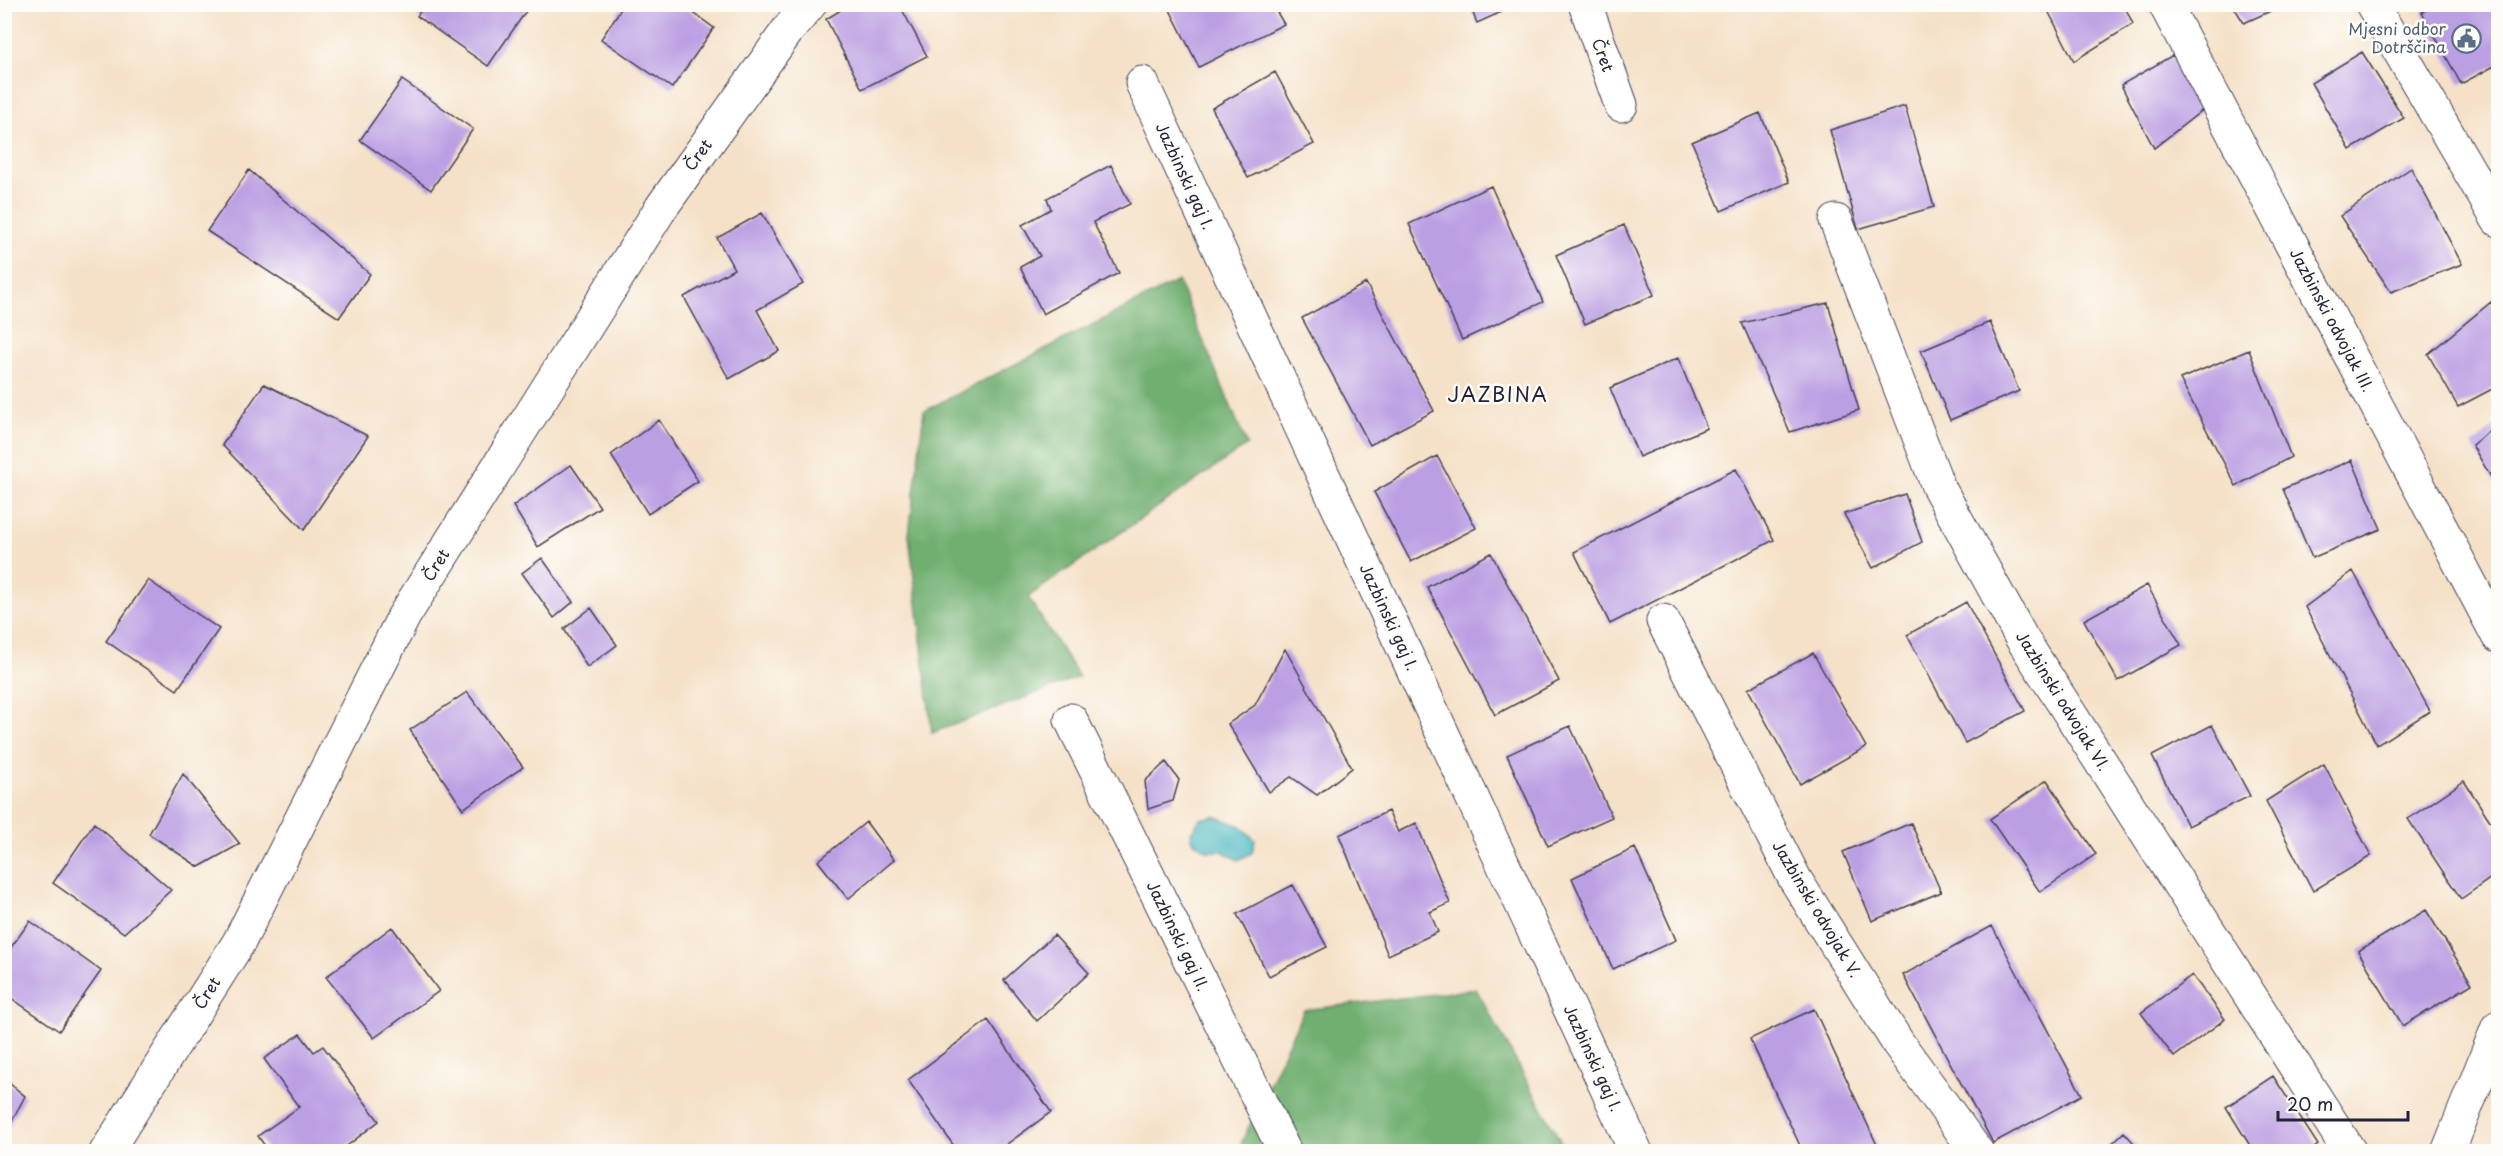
<svg xmlns="http://www.w3.org/2000/svg" width="2503" height="1156" viewBox="0 0 2503 1156" font-family="'Playpen Sans',sans-serif">
  <style>
    .forest { fill: #6faf70; stroke: #486856; stroke-width: 1.5 }
    .water { fill: #49b8c0; stroke: #366d7e; stroke-width: 1.5 }
    .building { fill: #bb9fe3 }
    .lines { fill: none; stroke-linecap: round; stroke-linejoin: round }
    .minor-casing { stroke: #423f50; stroke-width: 35 }
    .tertiary-casing { stroke: #423f50; stroke-width: 35 }
    .minor { stroke: #fff; stroke-width: 33 }
    .tertiary { stroke: #fff; stroke-width: 33 }
    .labels { text-anchor: middle; stroke-width: 5; stroke-linejoin: round; paint-order: stroke }
    .service-label { font-size: 16px; fill: #4e5e75; stroke: #fdfcf7; text-anchor: end }
    .street-label { font-size: 16px; fill: #22223b; stroke: #fdfcf7 }
    .quarter-label { font-size: 20px; letter-spacing: 1.5px; fill: #22223b; stroke: #fdfcf7 }
  </style>
  <rect width="100%" height="100%" fill="#fdfcf7"/>
  <filter id="ink" filterUnits="userSpaceOnUse"><feTurbulence type="fractalNoise" baseFrequency=".0167" numOctaves="2"/><feDisplacementMap in="SourceGraphic" scale="12" xChannelSelector="R" yChannelSelector="G"/><feConvolveMatrix kernelMatrix="1 2 1 2 8 2 1 2 1" color-interpolation-filters="sRGB"/></filter>
  <filter id="wash" filterUnits="userSpaceOnUse"><feTurbulence type="fractalNoise" baseFrequency=".008" numOctaves="4" result="noise"/><feDisplacementMap in="SourceGraphic" scale="24" xChannelSelector="R" yChannelSelector="G"/><feGaussianBlur stdDeviation="1.35" result="paint"/><feColorMatrix in="noise" values="0 0 0 0 0 0 0 0 0 0 0 0 0 0 0 0 0 1.4 0 .05"/><feComposite in="paint" operator="in"/></filter>
  <g filter="url(#wash)">
    <rect width="100%" height="100%" fill="#f5e1c8"/>
    <path class="forest" d="M 1178,281 L 1247,445 L 1028,597 L 1079,677 L 932,733 L 909,535 L 924,411 Z
      M 1476,989 L 1566,1151 L 1237,1152 L 1304,1010 Z"/>
    <path class="water" d="M 1214,816 L 1241,826 L 1255,840 L 1252,853 L 1238,860 L 1222,851 L 1208,851 L 1193,841 L 1191,833 L 1200,819 Z"/>
    <g id="blocks">
      <path class="building" d="M 425,4 L 531,4 L 488,66 L 417,16 Z
        M 624,4 L 681,4 L 714,28 L 672,88 L 601,39 Z
        M 851,4 L 899,4 L 927,56 L 862,89 L 826,19 Z
        M 1167,4 L 1272,4 L 1284,24 L 1199,67 Z
        M 1469,4 L 1519,4 L 1477,23 Z
        M 2232,4 L 2286,4 L 2244,23 Z
        M 2437,4 L 2498,4 L 2498,64 L 2461,84 L 2422,12 Z
        M 2045,5 L 2124,5 L 2133,24 L 2074,61 Z
        M 2362,52 L 2404,118 L 2350,150 L 2311,83 Z
        M 2173,55 L 2205,108 L 2154,148 L 2121,85 Z
        M 1275,72 L 1314,144 L 1248,178 L 1212,108 Z
        M 402,80 L 473,129 L 431,190 L 360,140 Z
        M 1905,106 L 1934,207 L 1858,229 L 1830,130 Z
        M 1760,113 L 1789,182 L 1721,211 L 1692,142 Z
        M 1111,165 L 1130,204 L 1093,222 L 1119,273 L 1043,314 L 1020,267 L 1040,256 L 1022,225 L 1051,209 L 1047,198 Z
        M 2411,168 L 2462,264 L 2391,292 L 2340,216 Z
        M 249,170 L 370,274 L 339,318 L 207,231 Z
        M 1491,186 L 1543,302 L 1462,340 L 1409,224 Z
        M 762,213 L 803,284 L 757,310 L 779,351 L 729,379 L 684,297 L 734,269 L 717,238 Z
        M 1624,225 L 1654,295 L 1585,324 L 1556,255 Z
        M 1366,283 L 1434,411 L 1370,445 L 1302,318 Z
        M 2491,302 L 2498,317 L 2498,386 L 2458,407 L 2428,354 Z
        M 1828,303 L 1859,410 L 1790,432 L 1742,323 Z
        M 1990,322 L 2019,391 L 1950,420 L 1921,351 Z
        M 2249,350 L 2291,457 L 2236,486 L 2180,379 Z
        M 1678,358 L 1707,428 L 1639,457 L 1610,388 Z
        M 264,384 L 368,436 L 304,530 L 222,445 Z
        M 659,420 L 698,481 L 648,514 L 611,455 Z
        M 2498,424 L 2498,489 L 2472,445 Z
        M 1437,456 L 1476,528 L 1411,562 L 1374,492 Z
        M 2352,460 L 2381,529 L 2312,558 L 2283,489 Z
        M 571,465 L 600,507 L 538,547 L 513,506 Z
        M 1736,469 L 1774,540 L 1610,624 L 1574,552 Z
        M 1905,494 L 1922,542 L 1873,568 L 1844,514 Z
        M 1491,553 L 1559,681 L 1495,715 L 1427,587 Z
        M 542,558 L 573,602 L 554,618 L 522,573 Z
        M 2353,571 L 2430,711 L 2377,745 L 2305,607 Z
        M 148,580 L 219,629 L 177,690 L 106,641 Z
        M 2147,585 L 2181,645 L 2118,681 L 2084,620 Z
        M 1966,602 L 2025,711 L 1965,743 L 1907,635 Z
        M 591,608 L 617,645 L 587,667 L 564,629 Z
        M 1285,649 L 1352,768 L 1317,795 L 1291,777 L 1269,792 L 1228,724 L 1255,705 Z
        M 1813,653 L 1866,747 L 1800,784 L 1748,689 Z
        M 467,692 L 523,767 L 463,809 L 410,730 Z
        M 2212,725 L 2250,796 L 2188,826 L 2152,756 Z
        M 1570,726 L 1612,817 L 1548,846 L 1507,755 Z
        M 1166,762 L 1179,780 L 1173,801 L 1148,809 L 1145,781 Z
        M 2324,764 L 2371,856 L 2313,891 L 2266,801 Z
        M 183,774 L 240,844 L 199,867 L 149,834 Z
        M 2047,780 L 2096,854 L 2040,892 L 1990,819 Z
        M 2464,781 L 2498,833 L 2498,873 L 2461,899 L 2408,819 Z
        M 1388,811 L 1398,832 L 1416,823 L 1450,903 L 1430,912 L 1438,932 L 1388,955 L 1339,835 Z
        M 866,822 L 894,860 L 848,899 L 818,861 Z
        M 94,823 L 171,890 L 124,933 L 53,883 Z
        M 1911,823 L 1941,892 L 1872,921 L 1843,852 Z
        M 1635,848 L 1676,940 L 1613,969 L 1572,878 Z
        M 1293,885 L 1327,947 L 1269,976 L 1237,914 Z
        M 2426,910 L 2472,984 L 2403,1026 L 2358,951 Z
        M 30,921 L 101,971 L 59,1031 L 4,993 L 4,957 Z
        M 1992,926 L 2082,1095 L 1993,1143 L 1903,975 Z
        M 392,927 L 439,991 L 374,1038 L 326,977 Z
        M 1054,935 L 1089,973 L 1037,1021 L 1004,980 Z
        M 2192,975 L 2225,1019 L 2174,1057 L 2141,1013 Z
        M 1814,1009 L 1877,1145 L 1863,1152 L 1803,1152 L 1750,1039 Z
        M 988,1020 L 1051,1112 L 996,1152 L 958,1152 L 908,1080 Z
        M 300,1034 L 314,1052 L 323,1046 L 379,1121 L 339,1152 L 269,1152 L 258,1136 L 299,1107 L 264,1059 Z
        M 2273,1076 L 2318,1145 L 2309,1152 L 2254,1152 L 2226,1107 Z
        M 4,1079 L 25,1096 L 4,1136 Z
        M 2124,1132 L 2142,1152 L 2103,1152 Z"/>
    </g>
  </g>
  <g filter="url(#ink)">
    <use href="#blocks" fill-opacity="0" stroke="#423f50" stroke-width="1.5"/>
    <g class="lines">
      <defs>
        <path id="minor" d="M 1585,4 L 1621,105
          M 2165,4 L 2498,636
          M 2372,4 L 2498,220
          M 1142,83 L 1636,1152
          M 1836,221 L 1938,486 L 2021,637 L 2350,1152
          M 1663,621 L 1795,879 L 1898,1043 L 1977,1152
          M 1071,720 L 1285,1152
          M 106,1152 L 239,942 L 404,616 L 661,208 L 788,30 L 810,4"/>
        <path id="tertiary" d="M 2448,1152 L 2498,1027"/>
      </defs>
      <use href="#minor" class="minor-casing"/>
      <use href="#tertiary" class="tertiary-casing"/>
      <use href="#minor" class="minor"/>
      <use href="#tertiary" class="tertiary"/>
    </g>
  </g>
  <defs>
    <symbol id="civic-ring" viewBox="-11 -11 22 22"><circle r="9.5" fill="#fdfcf7" stroke="#5c6f8a" stroke-width="1.5"/><path d="M-.6-6.5H3V-4.5H.6V-3L4-1V1h2V6H-6V1h2V-1L-.6-3ZM-1.2 2.5V6h2.4V2.5Z" fill="#5c6f8a"/></symbol>
  </defs>
  <g fill-rule="evenodd">
    <use href="#civic-ring" x="2450" y="22" width="33" height="33"/>
  </g>
  <g class="labels">
    <g class="service-label">
      <text x="2446" y="35">Mjesni odbor<tspan x="2446" dy="18">Dotrščina</tspan></text>
    </g>
    <g class="street-label">
      <text transform="translate(1603 55) rotate(70)" y="6">Čret</text>
      <text transform="translate(698 155) rotate(-54)" y="6">Čret</text>
      <text transform="translate(1185 176) rotate(65)" y="6">Jazbinski gaj I.</text>
      <text transform="translate(2332 320) rotate(62)" y="6">Jazbinski odvojak III.</text>
      <text transform="translate(436 565) rotate(-58)" y="6">Čret</text>
      <text transform="translate(1389 617) rotate(65)" y="6">Jazbinski gaj I.</text>
      <text transform="translate(2063 701) rotate(58)" y="6">Jazbinski odvojak VI.</text>
      <text transform="translate(1817 909) rotate(59)" y="6">Jazbinski odvojak V.</text>
      <text transform="translate(1178 936) rotate(64)" y="6">Jazbinski gaj II.</text>
      <text transform="translate(207 993) rotate(-58)" y="6">Čret</text>
      <text transform="translate(1593 1058) rotate(65)" y="6">Jazbinski gaj I.</text>
    </g>
    <g class="quarter-label">
      <text x="1498" y="402">JAZBINA</text>
    </g>
  </g>
  <rect width="2503" height="1156" fill="none" stroke="#fdfcf7" stroke-width="24"/>
  <path d="M2278 1111v9h130v-9" fill="none" stroke="#22223b" stroke-width="3"/>
  <text x="2287" y="1111" font-size="18" fill="#22223b" stroke="#fdfcf7" stroke-width="4.5" paint-order="stroke">20 m</text>
</svg>
